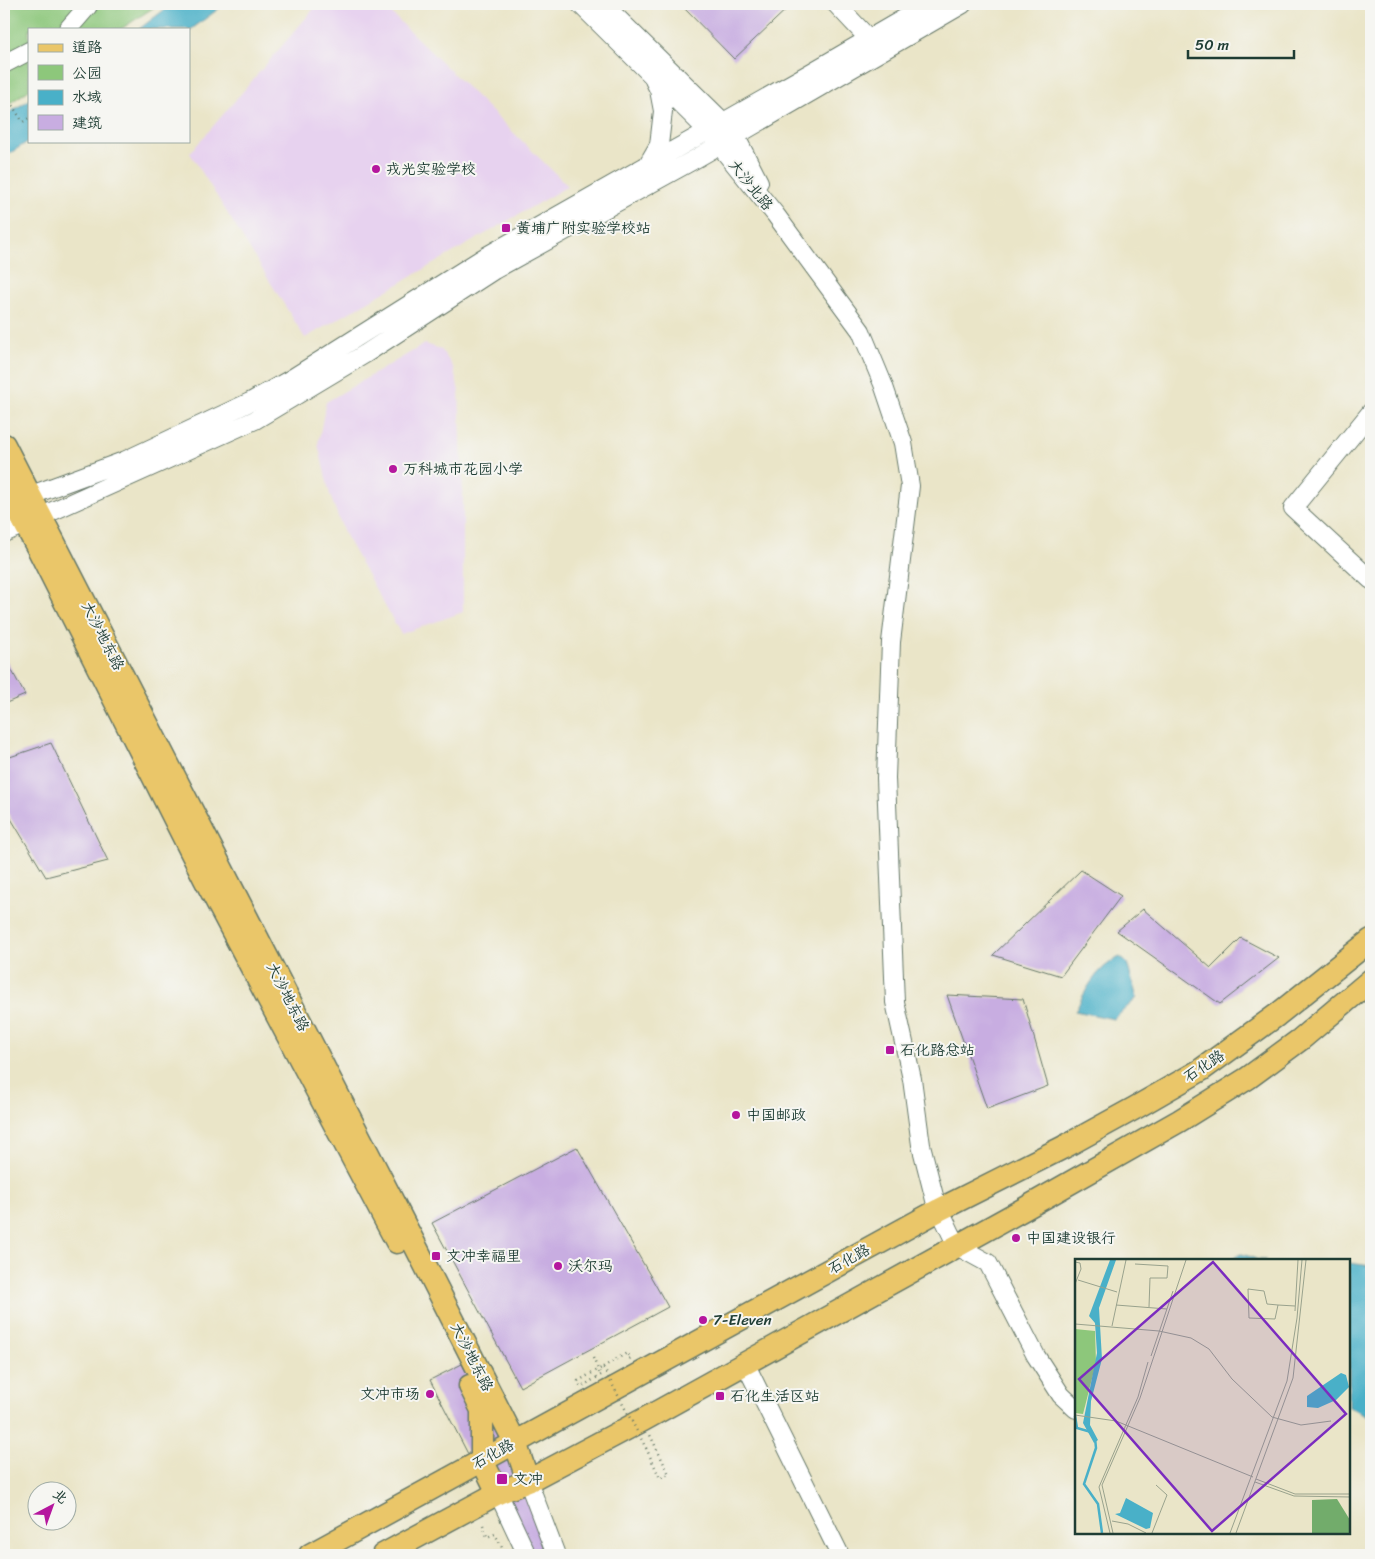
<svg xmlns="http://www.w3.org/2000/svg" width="1375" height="1559" viewBox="0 0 1375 1559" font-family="Sriracha,'LXGW WenKai TC',sans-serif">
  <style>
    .built { fill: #e7d2ef }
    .green { fill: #8dc77b; stroke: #568258 }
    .water { fill: #49b0c8; stroke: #34767e }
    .building { fill: #c8ade1 }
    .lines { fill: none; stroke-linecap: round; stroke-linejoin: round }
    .minor-casing { stroke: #667868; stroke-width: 20 }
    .major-casing { stroke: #667868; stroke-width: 25 }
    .path { stroke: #667868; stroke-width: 2.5; stroke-dasharray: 1 4; stroke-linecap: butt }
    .minor { stroke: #fff; stroke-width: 18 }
    .major { stroke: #eac669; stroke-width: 22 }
    .path-bridge { stroke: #667868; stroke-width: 2.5; stroke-dasharray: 1 4; stroke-linecap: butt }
    .poi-dot { fill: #b5179e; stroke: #f6f6f2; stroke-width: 2 }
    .labels { text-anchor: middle; stroke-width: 4; stroke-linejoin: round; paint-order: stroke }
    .poi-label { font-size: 15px; fill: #1f3d34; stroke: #f6f6f2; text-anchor: start }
    .street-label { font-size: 15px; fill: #1f3d34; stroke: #f6f6f2 }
    .inset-river { fill: none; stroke: #49b0c8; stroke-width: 2.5 }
    .inset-road { fill: none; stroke: #99a28d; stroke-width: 1 }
    .view { fill: #7b2cbf; fill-opacity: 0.15; stroke: #7b2cbf; stroke-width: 2.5 }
    .inset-edge { fill: none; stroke: #1f3d34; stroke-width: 2.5 }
  </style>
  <rect width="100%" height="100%" fill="#f6f6f2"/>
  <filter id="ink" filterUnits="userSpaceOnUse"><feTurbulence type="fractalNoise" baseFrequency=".02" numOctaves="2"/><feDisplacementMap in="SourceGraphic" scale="10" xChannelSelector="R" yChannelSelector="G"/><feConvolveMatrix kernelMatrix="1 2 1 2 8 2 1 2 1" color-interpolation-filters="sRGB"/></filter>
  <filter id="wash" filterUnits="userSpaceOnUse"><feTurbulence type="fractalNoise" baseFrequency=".0096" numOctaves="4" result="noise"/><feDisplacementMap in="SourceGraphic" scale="20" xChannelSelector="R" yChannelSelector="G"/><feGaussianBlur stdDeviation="1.12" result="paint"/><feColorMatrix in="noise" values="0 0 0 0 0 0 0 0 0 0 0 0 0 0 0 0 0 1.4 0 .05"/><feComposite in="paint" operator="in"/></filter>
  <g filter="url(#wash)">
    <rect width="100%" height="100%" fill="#eae5c8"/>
    <path class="built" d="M 318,4 L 382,4 L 568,186 L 305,338 L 190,153 Z
      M 425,344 L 441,349 L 453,367 L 459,391 L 463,494 L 463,612 L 401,634 L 345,535 L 330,495 L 318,444 L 326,402 Z"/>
    <path class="green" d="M 4,4 L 159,4 L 121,29 L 29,29 L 29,90 L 4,107 Z"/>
    <path class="water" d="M 172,4 L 225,4 L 189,31 L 189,29 L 139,29 Z
      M 29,100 L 29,141 L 4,157 L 4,116 Z
      M 1120,957 L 1127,963 L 1137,998 L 1114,1019 L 1075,1011 C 1087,988 1096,968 1120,957 Z
      M 1242,1254 L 1259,1260 L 1266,1260 L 1227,1260 Z
      M 1349,1263 L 1371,1266 L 1371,1417 L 1349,1407 Z"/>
    <g id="blocks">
      <path class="building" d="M 680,4 L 792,4 L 734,59 Z
        M 4,656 L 25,695 L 4,704 Z
        M 51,743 L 108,861 L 46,877 L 4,807 L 4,759 Z
        M 1081,870 L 1121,896 L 1061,976 L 993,955 Z
        M 1143,909 L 1211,968 L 1241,938 L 1279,958 L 1220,1004 L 1117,931 Z
        M 947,995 L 1023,999 L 1048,1086 L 987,1109 Z
        M 577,1147 L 668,1307 L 520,1387 L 432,1223 Z
        M 462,1364 L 560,1555 L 520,1555 L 430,1380 Z"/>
    </g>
  </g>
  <g filter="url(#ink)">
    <use href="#blocks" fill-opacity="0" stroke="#667868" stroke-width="1"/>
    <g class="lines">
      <defs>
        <path id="minor" d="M 580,4 L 707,130 L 775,214 L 861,331 L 883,384 L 903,443 L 910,486 L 891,642 L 886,778 L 895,1002 L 912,1079 L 921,1145 L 935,1200 L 957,1246 L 988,1263 L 1036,1356 L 1061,1395 L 1076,1409
          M 603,4 L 723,122 L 735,135 L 759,182
          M 836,4 L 869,39 L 874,49
          M 68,29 L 88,6 L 88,4
          M 4,64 L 29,51
          M 648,164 L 659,145 L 663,111 L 659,90 L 654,80
          M 1371,412 L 1293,508 L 1371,580
          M 18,500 L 124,461 L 250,402 L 291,379 L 483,258 L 810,73 L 929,4
          M 4,533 L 255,420 L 365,354 L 494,270 L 697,158 L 963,4
          M 745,1363 L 840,1555
          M 528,1481 L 556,1555
          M 498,1493 L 527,1555"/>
        <path id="major" d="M 4,445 L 416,1247 L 515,1442 L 528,1481
          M 4,485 L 39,550 L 205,879 L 397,1242
          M 470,1386 L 482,1410 L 482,1460 L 498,1493
          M 310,1555 L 939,1210 L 1064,1147 L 1135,1108 L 1201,1070 L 1277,1015 L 1371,940
          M 383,1555 L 498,1493 L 528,1481 L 643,1420 L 1024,1209 L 1179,1121 L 1248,1078 L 1301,1039 L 1371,980"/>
      </defs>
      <use href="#minor" class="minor-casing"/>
      <use href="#major" class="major-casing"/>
      <path class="path" d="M 4,93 L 23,122 L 29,118
        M 593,1358 L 601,1376
        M 603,1367 L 627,1353 L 631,1358 L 629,1359
        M 646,1448 L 660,1478 L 669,1474 L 650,1435
        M 483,1525 L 487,1537 L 495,1534 L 506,1555"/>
      <use href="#minor" class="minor"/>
      <use href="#major" class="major"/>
      <path class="path-bridge" d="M 601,1375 L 581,1387 L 578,1381 L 603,1367 L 646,1448"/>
    </g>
  </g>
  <g class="poi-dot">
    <circle cx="376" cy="169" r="5"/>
    <rect x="501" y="223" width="10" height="10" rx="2.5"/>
    <circle cx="393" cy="469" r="5"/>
    <rect x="885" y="1045" width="10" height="10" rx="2.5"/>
    <circle cx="736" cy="1115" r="5"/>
    <circle cx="1016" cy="1238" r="5"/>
    <rect x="431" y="1251" width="10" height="10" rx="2.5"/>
    <circle cx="558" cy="1266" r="5"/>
    <circle cx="703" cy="1320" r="5"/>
    <circle cx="430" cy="1394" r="5"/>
    <rect x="715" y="1391" width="10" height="10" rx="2.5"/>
    <rect x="496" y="1473" width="12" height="12" rx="2.5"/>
  </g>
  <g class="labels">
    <g class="poi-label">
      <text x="386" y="174">戎光实验学校</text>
      <text x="516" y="233">黄埔广附实验学校站</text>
      <text x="403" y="474">万科城市花园小学</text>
      <text x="900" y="1055">石化路总站</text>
      <text x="746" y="1120">中国邮政</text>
      <text x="1026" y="1243">中国建设银行</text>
      <text x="446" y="1261">文冲幸福里</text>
      <text x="568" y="1271">沃尔玛</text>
      <text x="713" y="1325">7-Eleven</text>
      <text x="420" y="1399" text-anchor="end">文冲市场</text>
      <text x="730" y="1401">石化生活区站</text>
      <text x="513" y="1484">文冲</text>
    </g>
    <g class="street-label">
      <text transform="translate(751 185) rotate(51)" y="5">大沙北路</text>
      <text transform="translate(103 636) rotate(63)" y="5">大沙地东路</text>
      <text transform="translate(288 997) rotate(63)" y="5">大沙地东路</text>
      <text transform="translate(1204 1066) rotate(-33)" y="5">石化路</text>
      <text transform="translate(849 1259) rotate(-29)" y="5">石化路</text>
      <text transform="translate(472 1357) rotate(63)" y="5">大沙地东路</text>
      <text transform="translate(493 1454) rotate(-29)" y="5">石化路</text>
    </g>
  </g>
  <g transform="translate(1075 1259)">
    <rect width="275" height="275" fill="#eae5c8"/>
    <path d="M 0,70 L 20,72 L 21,104 L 8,155 L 0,154 Z" fill="#8dc77b"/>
    <path d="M 262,240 L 275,261 L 275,274 L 237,274 L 237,241 Z" fill="#72ac6b"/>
    <path d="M 35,1 L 41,1 L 24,49 L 27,100 L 16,142 L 15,166 L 23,181 L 19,184 L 8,164 L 22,94 L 20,64 L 14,57 ZM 266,114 L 271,116 L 274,128 L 261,141 L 243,149 L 232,148 L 232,137 ZM 51,239 L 78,254 L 75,269 L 71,270 L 40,255 L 45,254 Z" fill="#49b0c8"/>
    <path class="inset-river" d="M 0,157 L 2,169 L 16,173M 20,179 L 21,189 L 9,225 L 23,245 L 27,274"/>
    <path class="inset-road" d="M 0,3 L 5,4 L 6,10 L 0,25M 60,5 L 93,7 L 92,19 L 75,19 L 74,48M 3,21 L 42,33M 41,46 L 92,50M 203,46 L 192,45 L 189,32 L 173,30 L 174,59 L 200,60 L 203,46 L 220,47M 220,52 L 223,1M 0,65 L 84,72 L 116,79 L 134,90 L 157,120 L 197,158 L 226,166 L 256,162M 37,67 L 51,1M 76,97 L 98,32M 0,156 L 41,162 L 178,218M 181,220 L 220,235 L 275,235M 180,223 L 219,237 L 275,238M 37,262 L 53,265 L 71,274M 35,274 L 24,228 L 63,138 L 73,103M 38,274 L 27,226 L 65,139 L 111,1M 77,274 L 92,236 L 81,226M 155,274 L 212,122 L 222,59 L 227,1M 161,274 L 218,119 L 231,1"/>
    <path class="view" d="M 138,3 L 271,155 L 137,272 L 4,120 Z"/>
    <rect width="275" height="275" class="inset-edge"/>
  </g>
  <rect width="1375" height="1559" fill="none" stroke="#f6f6f2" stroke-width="20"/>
  <rect x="28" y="28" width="162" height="115" fill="#f6f6f2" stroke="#a0aca6"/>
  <rect x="38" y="44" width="25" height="8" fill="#eac669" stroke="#a0aca6"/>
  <text x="72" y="52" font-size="15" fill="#1f3d34">道路</text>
  <rect x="38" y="65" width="25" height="15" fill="#8dc77b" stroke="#a0aca6"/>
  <text x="72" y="78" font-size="15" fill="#1f3d34">公园</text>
  <rect x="38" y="90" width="25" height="15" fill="#49b0c8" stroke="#a0aca6"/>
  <text x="72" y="102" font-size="15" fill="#1f3d34">水域</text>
  <rect x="38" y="115" width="25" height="15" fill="#c8ade1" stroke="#a0aca6"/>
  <text x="72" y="128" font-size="15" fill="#1f3d34">建筑</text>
  <g transform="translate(52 1506) rotate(41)"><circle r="24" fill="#f6f6f2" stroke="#a0aca6"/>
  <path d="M0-4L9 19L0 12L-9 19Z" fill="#b5179e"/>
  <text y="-8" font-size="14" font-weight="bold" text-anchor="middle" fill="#1f3d34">北</text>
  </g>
  <path d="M1188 50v8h106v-8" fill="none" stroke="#1f3d34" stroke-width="2.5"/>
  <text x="1195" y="50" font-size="15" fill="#1f3d34" stroke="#f6f6f2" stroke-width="4" paint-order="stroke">50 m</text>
</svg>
